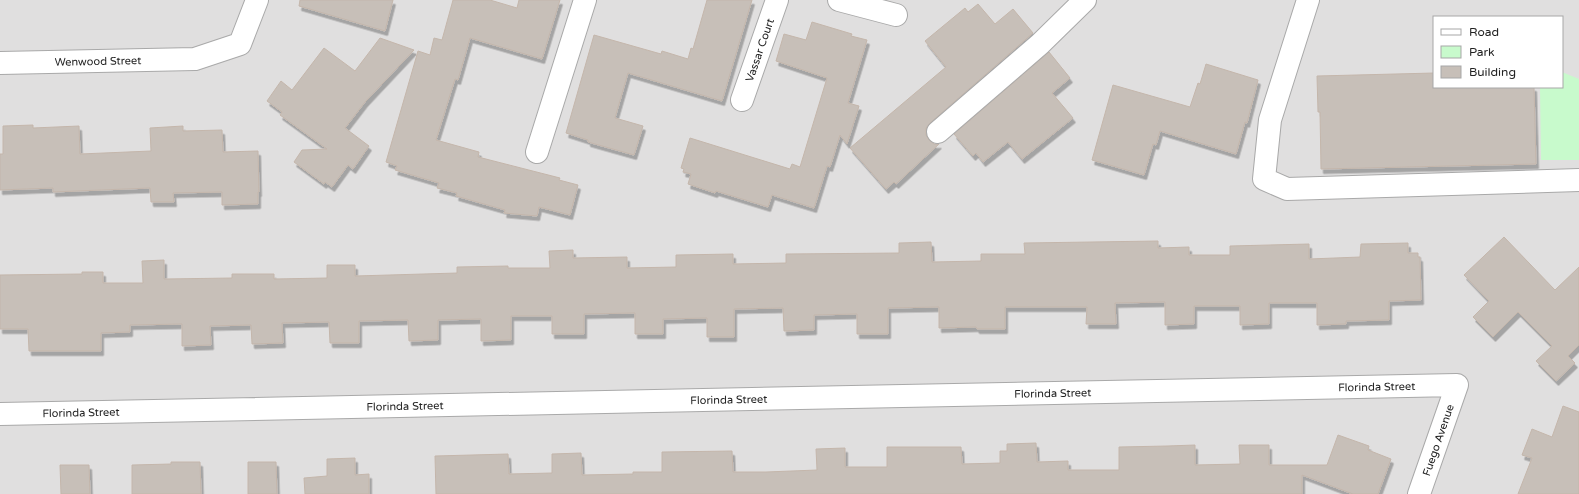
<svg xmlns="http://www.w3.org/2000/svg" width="1579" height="494" viewBox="0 0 1579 494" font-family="'Varela Round',sans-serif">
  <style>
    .residential { fill: #e0dfdf; fill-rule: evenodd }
    .park { fill: #c8facc }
    .building { fill: #c7bfb8; stroke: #c4b6ab; filter: url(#shadow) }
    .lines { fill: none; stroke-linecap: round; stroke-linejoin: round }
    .minor-casing { stroke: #a9a9a9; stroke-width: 24 }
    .minor { stroke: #fff; stroke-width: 22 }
    .labels { text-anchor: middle; stroke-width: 3.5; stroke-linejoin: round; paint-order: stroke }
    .street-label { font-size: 11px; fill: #222; stroke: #fff }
  </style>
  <defs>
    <filter id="shadow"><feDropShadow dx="2.5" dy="4.5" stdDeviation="0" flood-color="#0004"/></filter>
  </defs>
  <rect width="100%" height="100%" fill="#f2efe9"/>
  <path class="residential" d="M 0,0 L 1579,0 L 1579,494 L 0,494 ZM 1434,17 L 1562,17 L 1562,87 L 1434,87 Z"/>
  <path class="park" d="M 1562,72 L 1579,79 L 1579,160 L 1541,160 L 1540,87 L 1562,87 Z"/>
  <path class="building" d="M 300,0 L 393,0 L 385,31 L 299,6 Z
    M 453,0 L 490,0 L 517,8 L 519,0 L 560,0 L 542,59 L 470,38 L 458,80 L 455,79 L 436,140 L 479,152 L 478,157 L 560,178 L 559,180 L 578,185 L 570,215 L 539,207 L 537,216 L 504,213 L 505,210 L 456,196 L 457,193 L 437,188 L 439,183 L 395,170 L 397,166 L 386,162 L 418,51 L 430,55 L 434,38 L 442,40 Z
    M 707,0 L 752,0 L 722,101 L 628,73 L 615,118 L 643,126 L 634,155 L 602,146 L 588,142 L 588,140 L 566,133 L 594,35 L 661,54 L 662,51 L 688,59 L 691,48 L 693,49 Z
    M 978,4 L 995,24 L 1013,9 L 1033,33 L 930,123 L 926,128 L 926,135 L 929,140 L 934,144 L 939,144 L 896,184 L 894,182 L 886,189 L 850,148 L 946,67 L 925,41 L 965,8 L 968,12 Z
    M 812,22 L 852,34 L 851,36 L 867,40 L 848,103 L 859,106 L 847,144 L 840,135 L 830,167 L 827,166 L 814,208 L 772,195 L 768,207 L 716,191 L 715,193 L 688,184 L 691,174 L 683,172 L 684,169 L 681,168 L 690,138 L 790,169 L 792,164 L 800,167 L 827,78 L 776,61 L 784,34 L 806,40 Z
    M 380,38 L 414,50 L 365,102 L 345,128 L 369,146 L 353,169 L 348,165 L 332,187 L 325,182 L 324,184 L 294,162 L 302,150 L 327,149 L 280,115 L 282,112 L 267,101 L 281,81 L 292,90 L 324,48 L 355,71 Z
    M 1049,52 L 1070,78 L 1052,93 L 1073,118 L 1022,159 L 1008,142 L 983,162 L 976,153 L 973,156 L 954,134 Z
    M 1206,64 L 1258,80 L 1247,123 L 1245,122 L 1236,154 L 1160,131 L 1156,145 L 1153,144 L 1144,175 L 1092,160 L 1113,85 L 1190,107 L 1198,83 L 1200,84 Z
    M 1434,73 L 1434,87 L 1534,87 L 1536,164 L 1321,169 L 1320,112 L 1318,112 L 1317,76 Z
    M 33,125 L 33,128 L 79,126 L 80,154 L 151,151 L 150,128 L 183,126 L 183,131 L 222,130 L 223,152 L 258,151 L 259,192 L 258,192 L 258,204 L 222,205 L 222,192 L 173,193 L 174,202 L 151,202 L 150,188 L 53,192 L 53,188 L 0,190 L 0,154 L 3,154 L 3,126 Z
    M 1504,237 L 1555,290 L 1579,267 L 1579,345 L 1568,356 L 1575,363 L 1556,381 L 1536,361 L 1552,346 L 1518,312 L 1493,337 L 1473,317 L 1489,301 L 1464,275 Z
    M 1158,241 L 1158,248 L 1189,247 L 1189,255 L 1230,255 L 1230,246 L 1309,244 L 1309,259 L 1360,257 L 1361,244 L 1408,243 L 1408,253 L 1418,253 L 1418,257 L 1420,257 L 1421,300 L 1389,301 L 1389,320 L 1346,321 L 1346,324 L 1317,325 L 1317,303 L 1269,303 L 1269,324 L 1240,325 L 1240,306 L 1194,306 L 1194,324 L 1165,325 L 1165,302 L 1115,303 L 1116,324 L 1086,324 L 1087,307 L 1005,307 L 1005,329 L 977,329 L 976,327 L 939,328 L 939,307 L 888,308 L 888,334 L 857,334 L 857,314 L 814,315 L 814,330 L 784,331 L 783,308 L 734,309 L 734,337 L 707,337 L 707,318 L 663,319 L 663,334 L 635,334 L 635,313 L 584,314 L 584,334 L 552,334 L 552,316 L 511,316 L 511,340 L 481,341 L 481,319 L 438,320 L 438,340 L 409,341 L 408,320 L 359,321 L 359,343 L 330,343 L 329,322 L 282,323 L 283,343 L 252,344 L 251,325 L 210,326 L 211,345 L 182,346 L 182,324 L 130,325 L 130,332 L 101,333 L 101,351 L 29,351 L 28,329 L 0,329 L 0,275 L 82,274 L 82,272 L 103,272 L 103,283 L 143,283 L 142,261 L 164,260 L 164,279 L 232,278 L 232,274 L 274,274 L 274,279 L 327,278 L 327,265 L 355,265 L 355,276 L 457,273 L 457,267 L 508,266 L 508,268 L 550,268 L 549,251 L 573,250 L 573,258 L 627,257 L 627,268 L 676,267 L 676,255 L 733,254 L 733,264 L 786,263 L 786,254 L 899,253 L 899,243 L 931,242 L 932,262 L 981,261 L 981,254 L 1025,254 L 1024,243 Z
    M 1563,406 L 1579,412 L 1579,494 L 1518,494 L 1532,458 L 1522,455 L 1532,429 L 1552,437 Z
    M 1338,435 L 1369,446 L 1368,450 L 1391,459 L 1378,494 L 1353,494 L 1302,475 L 1302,494 L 436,494 L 435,456 L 508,454 L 509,474 L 552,473 L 552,454 L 581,453 L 582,475 L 633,474 L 633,472 L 662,472 L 662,452 L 732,451 L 733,472 L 766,472 L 817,470 L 816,449 L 845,448 L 845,467 L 887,467 L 887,447 L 961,447 L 962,464 L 1000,463 L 1000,451 L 1007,451 L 1007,444 L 1036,443 L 1037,462 L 1068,461 L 1068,470 L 1119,470 L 1119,447 L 1167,446 L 1195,445 L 1195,465 L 1240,464 L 1239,445 L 1269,445 L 1269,465 L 1327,465 Z
    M 355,458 L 355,475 L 369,474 L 369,494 L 305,494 L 304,478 L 327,476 L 327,459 Z
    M 171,462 L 200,462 L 201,494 L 132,494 L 132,465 L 171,464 Z
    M 248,462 L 276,462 L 277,494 L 248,494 Z
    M 60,465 L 89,465 L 90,494 L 61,494 Z"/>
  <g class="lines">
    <defs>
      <g id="minor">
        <path d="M 839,0 L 896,15"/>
        <path d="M 1308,0 L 1270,120 L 1264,179 L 1287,189 L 1579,180"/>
        <path id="s1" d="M 0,63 L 195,59 L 240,44 L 257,0"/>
        <path id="s2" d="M 742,100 L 777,0"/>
        <path d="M 938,132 L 1040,44 L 1085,0"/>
        <path d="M 537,152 L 585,0"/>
        <path id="s3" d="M 0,414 L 1457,385 L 1419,494"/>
      </g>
    </defs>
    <use href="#minor" class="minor-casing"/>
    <use href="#minor" class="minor"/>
  </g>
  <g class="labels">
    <g class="street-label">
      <text dy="4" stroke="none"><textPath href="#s2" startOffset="53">Vassar Court</textPath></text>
      <text dy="4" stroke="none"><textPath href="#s1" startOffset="98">Wenwood Street</textPath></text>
      <text dy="4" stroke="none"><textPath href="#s3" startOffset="1377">Florinda Street</textPath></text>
      <text dy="4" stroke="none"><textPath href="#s3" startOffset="1053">Florinda Street</textPath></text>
      <text dy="4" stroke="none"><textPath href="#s3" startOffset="729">Florinda Street</textPath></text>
      <text dy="4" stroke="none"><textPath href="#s3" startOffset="405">Florinda Street</textPath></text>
      <text dy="4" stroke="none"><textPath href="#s3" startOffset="81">Florinda Street</textPath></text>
      <text transform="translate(1438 440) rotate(-71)" y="4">Fuego Avenue</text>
    </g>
  </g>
  <rect x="1433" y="16" width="130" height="72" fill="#ffffff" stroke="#a7a7a7"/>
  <rect x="1441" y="29" width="20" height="6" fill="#ffffff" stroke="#a7a7a7"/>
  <text x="1469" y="36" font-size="12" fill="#222222">Road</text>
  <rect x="1441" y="46" width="20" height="12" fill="#c8facc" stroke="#a7a7a7"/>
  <text x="1469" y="56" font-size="12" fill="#222222">Park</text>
  <rect x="1441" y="66" width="20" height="12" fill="#c7bfb8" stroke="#a7a7a7"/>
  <text x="1469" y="76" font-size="12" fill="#222222">Building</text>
</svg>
